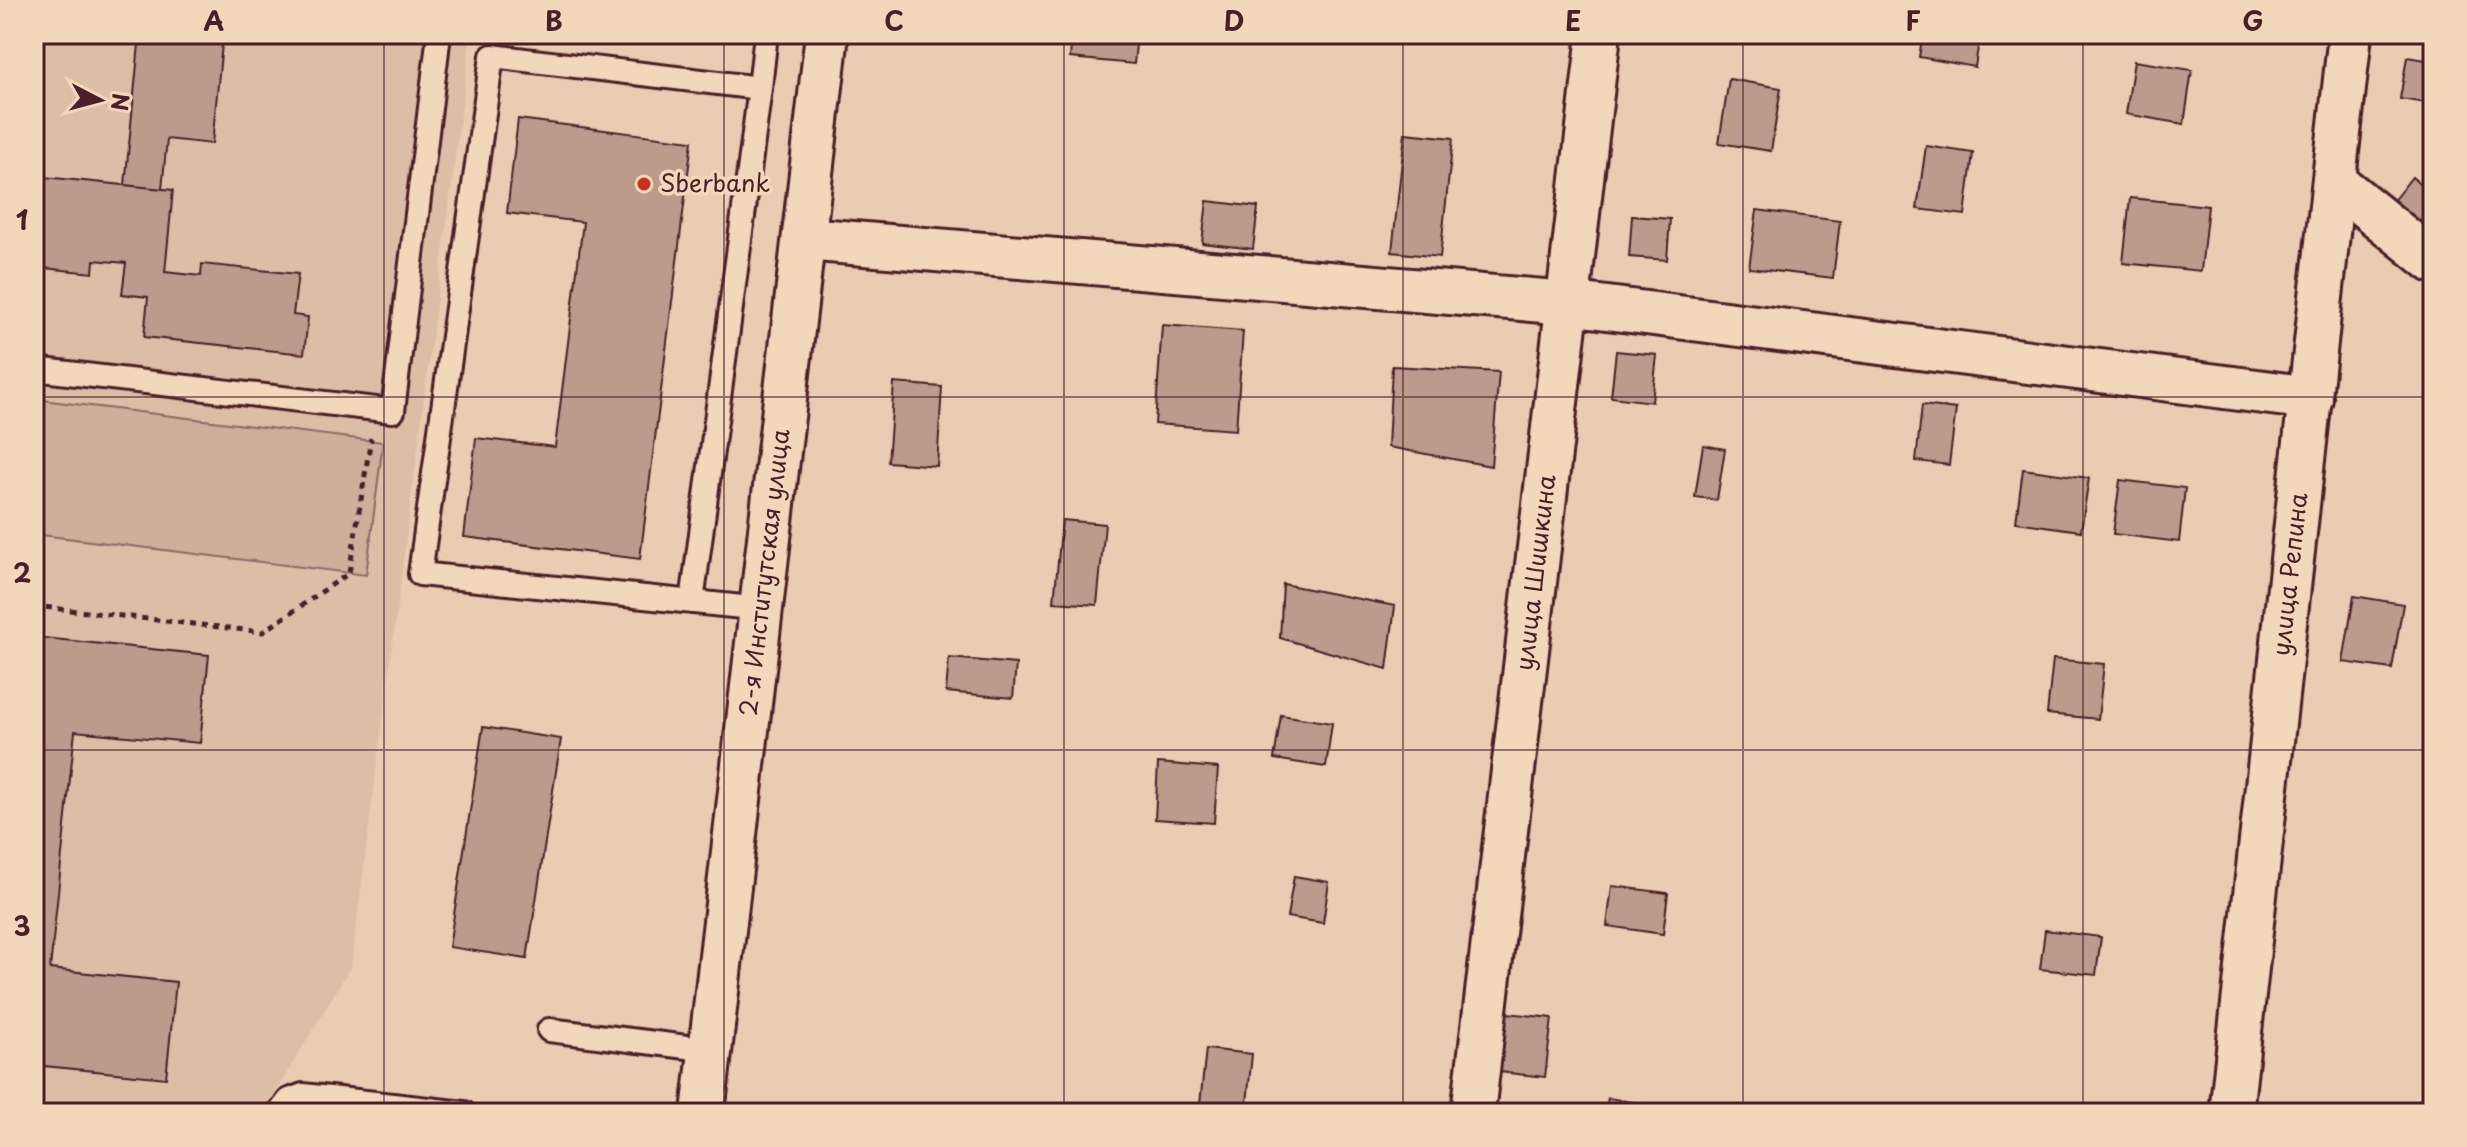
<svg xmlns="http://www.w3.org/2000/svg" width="2467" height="1147" viewBox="0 0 2467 1147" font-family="'Playpen Sans',sans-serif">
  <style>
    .built { fill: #dcbda6 }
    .green { fill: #ceaf9b; stroke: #8c6763; stroke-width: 2 }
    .building { fill: #bc9b8c; stroke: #4a1f2b; stroke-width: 2 }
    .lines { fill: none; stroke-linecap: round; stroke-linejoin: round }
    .lane-casing { stroke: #4a1f2b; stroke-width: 28 }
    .street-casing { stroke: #4a1f2b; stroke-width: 48 }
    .path { stroke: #4a1f2b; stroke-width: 5; stroke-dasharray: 6 6; stroke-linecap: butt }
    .lane { stroke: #f3d7ba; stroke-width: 22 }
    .street { stroke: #f3d7ba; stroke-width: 42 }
    .grid { fill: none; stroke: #4a1f2b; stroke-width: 2; stroke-opacity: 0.55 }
    .poi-dot { fill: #c8321e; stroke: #f3d7ba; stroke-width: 3 }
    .labels { text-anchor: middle; stroke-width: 7; stroke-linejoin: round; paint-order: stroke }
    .poi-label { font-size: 24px; fill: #4a1f2b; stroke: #f3d7ba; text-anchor: start }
    .street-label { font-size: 24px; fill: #4a1f2b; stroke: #f3d7ba }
    .neatline { fill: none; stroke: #4a1f2b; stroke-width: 3 }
    .grid-label { font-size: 26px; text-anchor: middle; font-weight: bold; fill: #4a1f2b }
  </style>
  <rect width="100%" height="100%" fill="#e9ccb1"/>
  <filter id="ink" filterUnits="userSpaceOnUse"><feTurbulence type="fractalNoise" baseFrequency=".0125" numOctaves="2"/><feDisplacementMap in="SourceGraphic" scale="16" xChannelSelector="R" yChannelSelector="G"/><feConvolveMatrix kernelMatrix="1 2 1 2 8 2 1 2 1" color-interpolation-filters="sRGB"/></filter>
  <g filter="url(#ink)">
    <path class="built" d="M 34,34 L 471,34 L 351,966 L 263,1113 L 34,1113 Z"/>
    <path class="green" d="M 34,399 L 383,442 L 366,575 L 34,534 Z"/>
    <path class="building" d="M 140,34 L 223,34 L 212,144 L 167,139 L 162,189 L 125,185 Z
      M 640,34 L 671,34 L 671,38 Z
      M 1072,34 L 1137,34 L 1134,64 L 1070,58 Z
      M 1406,34 L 1449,34 L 1449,38 Z
      M 1923,34 L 1980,34 L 1975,67 L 1919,57 Z
      M 2407,57 L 2433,61 L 2433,104 L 2400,99 Z
      M 2134,61 L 2192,70 L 2184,124 L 2126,114 Z
      M 1729,79 L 1781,88 L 1771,151 L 1719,143 Z
      M 518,119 L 692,141 L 640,559 L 464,537 L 476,438 L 555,447 L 583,222 L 507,213 Z
      M 1405,133 L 1453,138 L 1440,257 L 1392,252 Z
      M 1926,146 L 1973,153 L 1965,215 L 1917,209 Z
      M 34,176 L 173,190 L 165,272 L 201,276 L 202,264 L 298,274 L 293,315 L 308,317 L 304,354 L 144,337 L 148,297 L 122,294 L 126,263 L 94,260 L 93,273 L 34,267 Z
      M 2412,177 L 2433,194 L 2433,220 L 2426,228 L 2393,201 Z
      M 2130,198 L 2208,206 L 2201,271 L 2123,263 Z
      M 1207,201 L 1258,207 L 1253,249 L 1202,243 Z
      M 1757,210 L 1840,221 L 1833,278 L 1749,268 Z
      M 1632,216 L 1670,219 L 1667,260 L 1629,257 Z
      M 1162,325 L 1243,331 L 1236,430 L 1155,424 Z
      M 1616,351 L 1657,355 L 1652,402 L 1611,397 Z
      M 1392,366 L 1499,372 L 1491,466 L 1388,447 Z
      M 894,383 L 942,387 L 937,466 L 888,462 Z
      M 1922,405 L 1956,409 L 1949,465 L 1916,461 Z
      M 1703,445 L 1725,449 L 1717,500 L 1695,497 Z
      M 2023,469 L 2089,478 L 2081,531 L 2016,522 Z
      M 2120,480 L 2185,488 L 2179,542 L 2113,534 Z
      M 1062,520 L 1105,524 L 1097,605 L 1054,602 Z
      M 1283,584 L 1395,606 L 1387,669 L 1280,638 Z
      M 2354,596 L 2403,604 L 2392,669 L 2343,662 Z
      M 34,637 L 209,655 L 200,743 L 75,731 L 50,969 L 176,982 L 166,1078 L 34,1065 Z
      M 949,658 L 1016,664 L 1013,698 L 946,692 Z
      M 2053,659 L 2104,664 L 2098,719 L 2047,714 Z
      M 1281,715 L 1332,723 L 1326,767 L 1274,759 Z
      M 483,727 L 561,739 L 527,959 L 449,947 Z
      M 1158,763 L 1218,768 L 1214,823 L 1155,819 Z
      M 1294,876 L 1329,882 L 1323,923 L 1287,917 Z
      M 1612,886 L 1668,893 L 1663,934 L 1607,926 Z
      M 2045,930 L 2101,937 L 2096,975 L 2040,969 Z
      M 1507,1013 L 1552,1018 L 1545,1077 L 1500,1072 Z
      M 1206,1049 L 1252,1054 L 1246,1113 L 1199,1113 Z
      M 1608,1098 L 1668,1108 L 1667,1113 L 1605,1113 Z"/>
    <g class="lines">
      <defs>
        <path id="lane" d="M 34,369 L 393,411 L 439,34
          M 692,602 L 760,88
          M 762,609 L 420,574 L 492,56 L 760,88 L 766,34
          M 549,1030 L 711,1050
          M 279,1113 L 289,1100 L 303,1095 L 464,1113"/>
        <g id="street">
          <path d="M 2334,181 L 2433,261"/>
          <path d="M 805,239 L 1568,303 L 2311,398"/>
          <path id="s1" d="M 703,1113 L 827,34"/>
          <path id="s2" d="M 1473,1113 L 1599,34"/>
          <path id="s3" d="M 2231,1113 L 2350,34"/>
        </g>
      </defs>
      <use href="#lane" class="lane-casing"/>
      <use href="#street" class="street-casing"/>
      <path class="path" d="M 34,606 L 263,632 L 349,573 L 371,438"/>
      <use href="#lane" class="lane"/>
      <use href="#street" class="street"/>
    </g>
  </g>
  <path class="grid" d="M 384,34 L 384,1113M 724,34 L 724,1113M 1064,34 L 1064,1113M 1403,34 L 1403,1113M 1743,34 L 1743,1113M 2083,34 L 2083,1113M 34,397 L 2433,397M 34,750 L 2433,750"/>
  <circle class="poi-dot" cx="644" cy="184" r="8"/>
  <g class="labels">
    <g class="poi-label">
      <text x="660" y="192">Sberbank</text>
    </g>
    <g class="street-label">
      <text dy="8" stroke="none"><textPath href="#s1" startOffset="544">2-я Институтская улица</textPath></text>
      <text dy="8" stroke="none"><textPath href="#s2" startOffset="544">улица Шишкина</textPath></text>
      <text dy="8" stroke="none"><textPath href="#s3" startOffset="542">улица Репина</textPath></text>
    </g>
  </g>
  <rect width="2467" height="1147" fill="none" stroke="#f3d7ba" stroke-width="88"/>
  <g transform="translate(100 100) rotate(96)" stroke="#f3d7ba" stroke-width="6" paint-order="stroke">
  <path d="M0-6L14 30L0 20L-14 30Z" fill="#4a1f2b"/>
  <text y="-12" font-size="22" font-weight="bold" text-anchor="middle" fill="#4a1f2b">N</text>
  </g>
  <rect x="44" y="44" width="2379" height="1059" class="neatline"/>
  <g class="grid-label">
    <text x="214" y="31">A</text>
    <text x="554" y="31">B</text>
    <text x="894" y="31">C</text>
    <text x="1234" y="31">D</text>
    <text x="1573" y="31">E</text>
    <text x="1913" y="31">F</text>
    <text x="2253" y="31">G</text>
    <text x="22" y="230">1</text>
    <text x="22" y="583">2</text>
    <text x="22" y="936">3</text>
  </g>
</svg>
